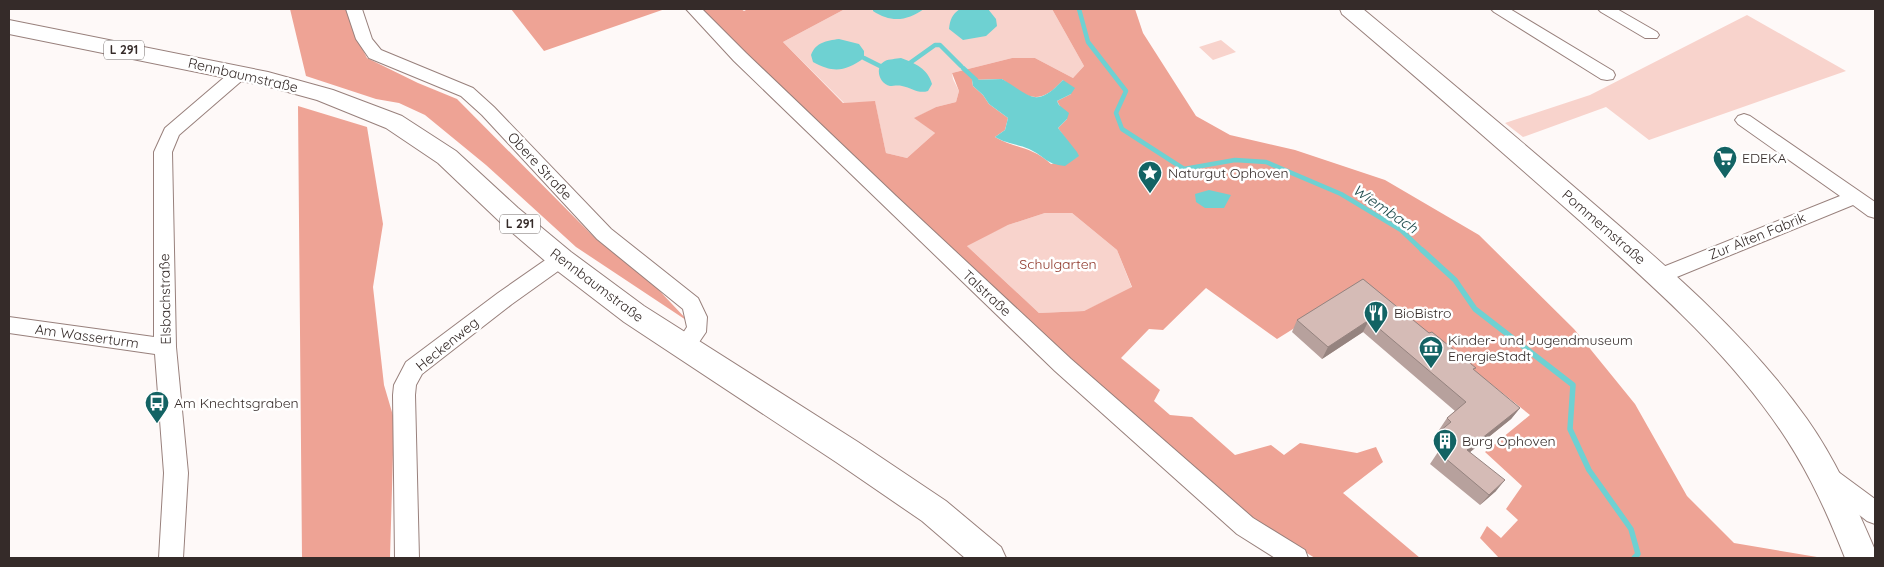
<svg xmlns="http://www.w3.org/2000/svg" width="1884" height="567" viewBox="0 0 1884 567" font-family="Quicksand,sans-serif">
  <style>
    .green { fill: #f8d3cc }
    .forest { fill: #eea395; fill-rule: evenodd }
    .water { fill: #6ed1d2 }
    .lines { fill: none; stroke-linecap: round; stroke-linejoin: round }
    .stream-far1 { stroke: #6ed1d2; stroke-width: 4.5 }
    .stream { stroke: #6ed1d2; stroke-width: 5.5 }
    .street-casing { stroke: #98807c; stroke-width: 2 }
    .secondary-casing { stroke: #98807c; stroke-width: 2 }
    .primary-casing { stroke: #98807c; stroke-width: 2 }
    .street { fill: #fff; fill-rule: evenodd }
    .secondary { fill: #fff; fill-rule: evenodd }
    .primary { fill: #fff; fill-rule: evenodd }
    .wall { fill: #b7a19d }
    .shaded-wall { fill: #95837f }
    .building { fill: #d5bbb6; stroke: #95837f }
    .labels { text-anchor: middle; stroke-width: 5; stroke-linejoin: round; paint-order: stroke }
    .shield { fill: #fff; stroke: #726b69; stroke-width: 1 }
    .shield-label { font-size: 12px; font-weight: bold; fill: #352b29 }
    .street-label { font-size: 14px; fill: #352b29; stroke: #fff }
    .poi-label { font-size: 14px; fill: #352b29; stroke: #fff; text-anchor: start }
    .park-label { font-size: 14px; fill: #8f372a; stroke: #fff }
    .water-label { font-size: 15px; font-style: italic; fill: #1b4849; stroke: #fff }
  </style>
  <rect width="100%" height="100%" fill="#fef9f8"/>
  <path class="green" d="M 845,9 L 1052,9 L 1084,66 L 1073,78 L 1035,58 L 1012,58 L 952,73 L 953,79 L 959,91 L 956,102 L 936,107 L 915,118 L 935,133 L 907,158 L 886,153 L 875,102 L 844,103 L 783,42 Z
    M 1747,15 L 1846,71 L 1649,140 L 1606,107 L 1523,137 L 1505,123 L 1590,95 Z
    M 1221,40 L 1236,52 L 1213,60 L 1199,47 Z
    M 1045,213 L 1072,213 L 1117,250 L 1132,288 L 1084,311 L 1039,313 L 966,245 L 1008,225 Z"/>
  <path class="forest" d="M 290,9 L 348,9 L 354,32 L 367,58 L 418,83 L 457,99 L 595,238 L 654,285 L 689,322 L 576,247 L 486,165 L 425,115 L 399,103 L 376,99 L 306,76 Z
    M 511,9 L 665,9 L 544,51 Z
    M 700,9 L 741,9 L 744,11 L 748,9 L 845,9 L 783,42 L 843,103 L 875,101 L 886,153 L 907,158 L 935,133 L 914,118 L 936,107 L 956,102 L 959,91 L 952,73 L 1012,58 L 1035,58 L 1073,78 L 1084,66 L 1052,9 L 1135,9 L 1143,33 L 1196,116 L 1230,135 L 1295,150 L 1385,180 L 1479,235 L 1574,329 L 1635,404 L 1687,496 L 1734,543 L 1823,558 L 1499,558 L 1480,538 L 1487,526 L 1501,538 L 1518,520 L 1506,509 L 1522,486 L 1485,452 L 1530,415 L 1365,284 L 1277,339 L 1206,288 L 1163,330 L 1149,329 L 1121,358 L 1160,390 L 1154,401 L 1170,415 L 1192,417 L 1235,455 L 1271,445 L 1284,455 L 1300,443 L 1357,453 L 1376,447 L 1383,462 L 1343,493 L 1420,558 L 1315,558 L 1254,521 L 1068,359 L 743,54 ZM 1002,79 C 1027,98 1039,107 1063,80 L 1071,94 L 1057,101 L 1067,119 L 1058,128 L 1078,156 L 1074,159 L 1051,164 C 1031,146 1016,149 995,137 L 1005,130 L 1008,118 L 989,104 L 983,95 L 973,86 L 972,80 ZM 1045,213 L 1072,213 L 1117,250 L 1132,287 L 1084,311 L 1039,313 L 967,246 L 1008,225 Z
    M 298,106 L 367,127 L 383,224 L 373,287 L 384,385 L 394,419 L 390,558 L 302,558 Z"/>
  <path class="water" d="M 873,9 L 924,9 C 907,21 891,23 873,11 Z
    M 960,9 L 988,9 L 996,19 L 997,26 L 986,36 L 963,40 L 949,29 C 950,20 952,14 960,9 Z
    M 839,39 L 859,44 L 864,51 L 864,58 C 845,72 833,73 813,62 L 811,55 C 816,42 826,41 839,39 Z
    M 901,58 C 915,63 928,69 932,84 L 928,91 C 918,94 912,88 902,86 C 898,85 893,86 890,86 C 879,84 874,67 885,61 C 889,59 896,59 901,58 Z
    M 1002,79 C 1030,95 1035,110 1063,80 L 1075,88 L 1071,94 L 1057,101 L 1059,105 L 1069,113 L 1067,119 L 1058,128 L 1077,152 L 1079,156 L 1065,166 C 1045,164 1046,157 1029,149 C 1018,144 1007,144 995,137 L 1005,130 L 1008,118 L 989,104 L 983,95 L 973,86 L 972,80 Z
    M 1209,190 L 1231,195 L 1224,208 L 1205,208 L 1196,202 L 1195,194 Z"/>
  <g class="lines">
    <path class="stream-far1" d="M 1079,9 L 1088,42 L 1126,91 L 1116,113 L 1122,129 L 1184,169 L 1235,160 L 1266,162 L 1341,194 L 1401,230 L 1423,251
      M 864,58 L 880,66 L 887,66
      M 907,65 L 935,45 L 940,45 L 961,66
      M 963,68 L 976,80"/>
    <path class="stream" d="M 1422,250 L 1455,280 L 1475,309 L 1573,385 L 1570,429 L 1589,470 L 1631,529 L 1638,554 L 1634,558"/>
    <defs>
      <path id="street" d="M 346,9 L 362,9 L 372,39 L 381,50 L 473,88 L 494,107 L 611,229 L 698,298 L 707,317 L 706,332 L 691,354 L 684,356 L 677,354 L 673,348 L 687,327 L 683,309 L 597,239 L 482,115 L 461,96 L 369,58 L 356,39 Z
        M 686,9 L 702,9 L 746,53 L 896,196 L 1071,359 L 1253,518 L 1305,550 L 1308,558 L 1275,558 L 1237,534 L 1055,371 L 734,61 Z
        M 1491,9 L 1510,9 L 1613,71 L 1615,75 L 1613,79 L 1607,80 L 1601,79 L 1494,12 Z
        M 1598,9 L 1617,9 L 1657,32 L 1659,35 L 1657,38 L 1645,38 L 1601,12 Z
        M 240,68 L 246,69 L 248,73 L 246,77 L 179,135 L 172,152 L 176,347 L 188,473 L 183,558 L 159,558 L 164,473 L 155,354 L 9,333 L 9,317 L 154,337 L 154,152 L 165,128 L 234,69 Z
        M 1744,114 L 1750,116 L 1875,202 L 1875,218 L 1868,216 L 1853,205 L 1667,281 L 1660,284 L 1653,281 L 1650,276 L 1653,271 L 1840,196 L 1738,124 L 1735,120 L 1738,116 Z
        M 561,252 L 568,254 L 571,259 L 568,264 L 512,304 L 422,374 L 416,385 L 415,395 L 419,558 L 395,558 L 393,395 L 394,385 L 406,362 L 498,293 L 554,254 Z
        M 1829,468 L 1837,471 L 1875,499 L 1875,524 L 1867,521 L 1821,485 L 1817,478 L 1821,471 Z"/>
      <path id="secondary" d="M 1340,9 L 1363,9 C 1440,73 1518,138 1594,204 C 1671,270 1748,336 1807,419 C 1836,460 1855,504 1875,550 L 1875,558 L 1845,558 C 1828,515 1812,479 1787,440 C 1732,355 1654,287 1579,220 C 1501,151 1422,82 1342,14 Z"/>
      <path id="primary" d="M 9,20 L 268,72 L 333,90 L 402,116 L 456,151 L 518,208 L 571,252 L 644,306 L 858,442 L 946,501 L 1001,547 L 1006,558 L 965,558 L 922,521 L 836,462 L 624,322 L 551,266 L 500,222 L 438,163 L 386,128 L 317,100 L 266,86 L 9,34 Z"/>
    </defs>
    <use href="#street" class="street-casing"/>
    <use href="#secondary" class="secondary-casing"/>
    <use href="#primary" class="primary-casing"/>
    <use href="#street" class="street"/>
    <use href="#secondary" class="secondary"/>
    <use href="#primary" class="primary"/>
  </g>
  <path class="wall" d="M 1363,279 L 1520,408 L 1511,419 L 1470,452 L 1496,491 L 1480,505 L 1430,464 L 1438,452 L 1441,449 L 1433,442 L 1440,431 L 1439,430 L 1447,418 L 1455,411 L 1363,332 L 1322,359 L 1292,332 L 1297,320 Z"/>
  <path class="shaded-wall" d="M 1369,320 L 1363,332 L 1322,359 L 1328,347 Z
    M 1520,408 L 1511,419 L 1459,461 L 1467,450 Z
    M 1505,480 L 1496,491 L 1480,505 L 1489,495 Z"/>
  <path class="building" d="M 1363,279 L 1429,333 L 1432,332 L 1476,368 L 1473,369 L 1520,408 L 1467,450 L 1505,480 L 1489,495 L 1438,452 L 1451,439 L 1440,431 L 1451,422 L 1447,418 L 1466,402 L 1369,320 L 1328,347 L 1297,320 Z"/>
  <defs>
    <symbol id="supermarket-pin" viewBox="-11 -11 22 30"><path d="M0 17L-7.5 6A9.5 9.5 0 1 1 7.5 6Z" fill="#136364" stroke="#fff"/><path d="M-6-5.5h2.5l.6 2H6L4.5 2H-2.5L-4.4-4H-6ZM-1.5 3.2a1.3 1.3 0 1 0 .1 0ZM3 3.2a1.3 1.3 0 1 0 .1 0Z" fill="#fff"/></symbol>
    <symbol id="sight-pin" viewBox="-11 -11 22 30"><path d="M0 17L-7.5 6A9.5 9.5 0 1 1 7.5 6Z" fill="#136364" stroke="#fff"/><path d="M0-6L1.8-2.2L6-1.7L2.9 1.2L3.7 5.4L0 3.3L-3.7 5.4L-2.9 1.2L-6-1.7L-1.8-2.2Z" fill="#fff"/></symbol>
    <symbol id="restaurant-pin" viewBox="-11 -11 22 30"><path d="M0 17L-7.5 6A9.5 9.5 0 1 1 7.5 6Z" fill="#136364" stroke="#fff"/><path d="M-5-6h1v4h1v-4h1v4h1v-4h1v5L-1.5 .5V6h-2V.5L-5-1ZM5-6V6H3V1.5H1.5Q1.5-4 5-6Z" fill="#fff"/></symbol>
    <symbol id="museum-pin" viewBox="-11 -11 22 30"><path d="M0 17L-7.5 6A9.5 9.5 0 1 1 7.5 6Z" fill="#136364" stroke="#fff"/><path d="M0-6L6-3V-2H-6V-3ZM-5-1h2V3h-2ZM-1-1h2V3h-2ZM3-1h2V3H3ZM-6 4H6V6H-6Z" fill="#fff"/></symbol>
    <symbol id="bus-pin" viewBox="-11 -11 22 30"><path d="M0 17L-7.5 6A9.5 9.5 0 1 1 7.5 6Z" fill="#136364" stroke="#fff"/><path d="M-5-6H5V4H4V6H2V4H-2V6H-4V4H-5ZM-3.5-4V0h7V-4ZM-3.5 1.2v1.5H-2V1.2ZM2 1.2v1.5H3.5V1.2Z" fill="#fff"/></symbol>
    <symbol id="building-pin" viewBox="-11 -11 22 30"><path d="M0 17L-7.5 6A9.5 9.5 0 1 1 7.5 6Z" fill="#136364" stroke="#fff"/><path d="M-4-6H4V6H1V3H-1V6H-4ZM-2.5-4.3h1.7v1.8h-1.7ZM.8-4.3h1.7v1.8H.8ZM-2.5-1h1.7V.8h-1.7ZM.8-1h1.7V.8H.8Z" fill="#fff"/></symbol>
  </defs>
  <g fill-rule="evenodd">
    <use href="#supermarket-pin" x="1711" y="144" width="28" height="38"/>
    <use href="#sight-pin" x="1136" y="159" width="28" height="38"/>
    <use href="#restaurant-pin" x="1362" y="299" width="28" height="38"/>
    <use href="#museum-pin" x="1417" y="334" width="28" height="38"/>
    <use href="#bus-pin" x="143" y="389" width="28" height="38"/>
    <use href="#building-pin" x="1431" y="427" width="28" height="38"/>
  </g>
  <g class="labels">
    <g class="shield">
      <rect x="104" y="40.5" width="40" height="19" rx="4"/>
      <rect x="500" y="214.5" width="40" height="19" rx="4"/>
    </g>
    <g class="shield-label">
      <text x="124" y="54">L 291</text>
      <text x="520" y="228">L 291</text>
    </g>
    <g class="street-label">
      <text transform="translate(243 75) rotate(13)" y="5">Rennbaumstraße</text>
      <text transform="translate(540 166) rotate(47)" y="5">Obere Straße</text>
      <text transform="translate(1604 227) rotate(41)" y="5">Pommernstraße</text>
      <text transform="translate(1757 236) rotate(-22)" y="5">Zur Alten Fabrik</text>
      <text transform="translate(597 285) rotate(37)" y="5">Rennbaumstraße</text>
      <text transform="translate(987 293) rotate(43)" y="5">Talstraße</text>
      <text transform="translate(165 299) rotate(-91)" y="5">Elsbachstraße</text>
      <text transform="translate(87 336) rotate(8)" y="5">Am Wasserturm</text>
      <text transform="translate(447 344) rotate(-39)" y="5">Heckenweg</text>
    </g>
    <g class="poi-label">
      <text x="1742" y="163">EDEKA</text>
      <text x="1168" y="178">Naturgut Ophoven</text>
      <text x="1394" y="318">BioBistro</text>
      <text x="1448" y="345">Kinder- und Jugendmuseum<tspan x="1448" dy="16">EnergieStadt</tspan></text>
      <text x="174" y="408">Am Knechtsgraben</text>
      <text x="1462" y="446">Burg Ophoven</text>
    </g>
    <g class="park-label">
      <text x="1058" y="269">Schulgarten</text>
    </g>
    <g class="water-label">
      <text transform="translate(1385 209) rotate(34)" y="5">Wiembach</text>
    </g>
  </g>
  <rect width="1884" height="567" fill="none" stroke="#352b29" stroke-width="20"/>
</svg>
